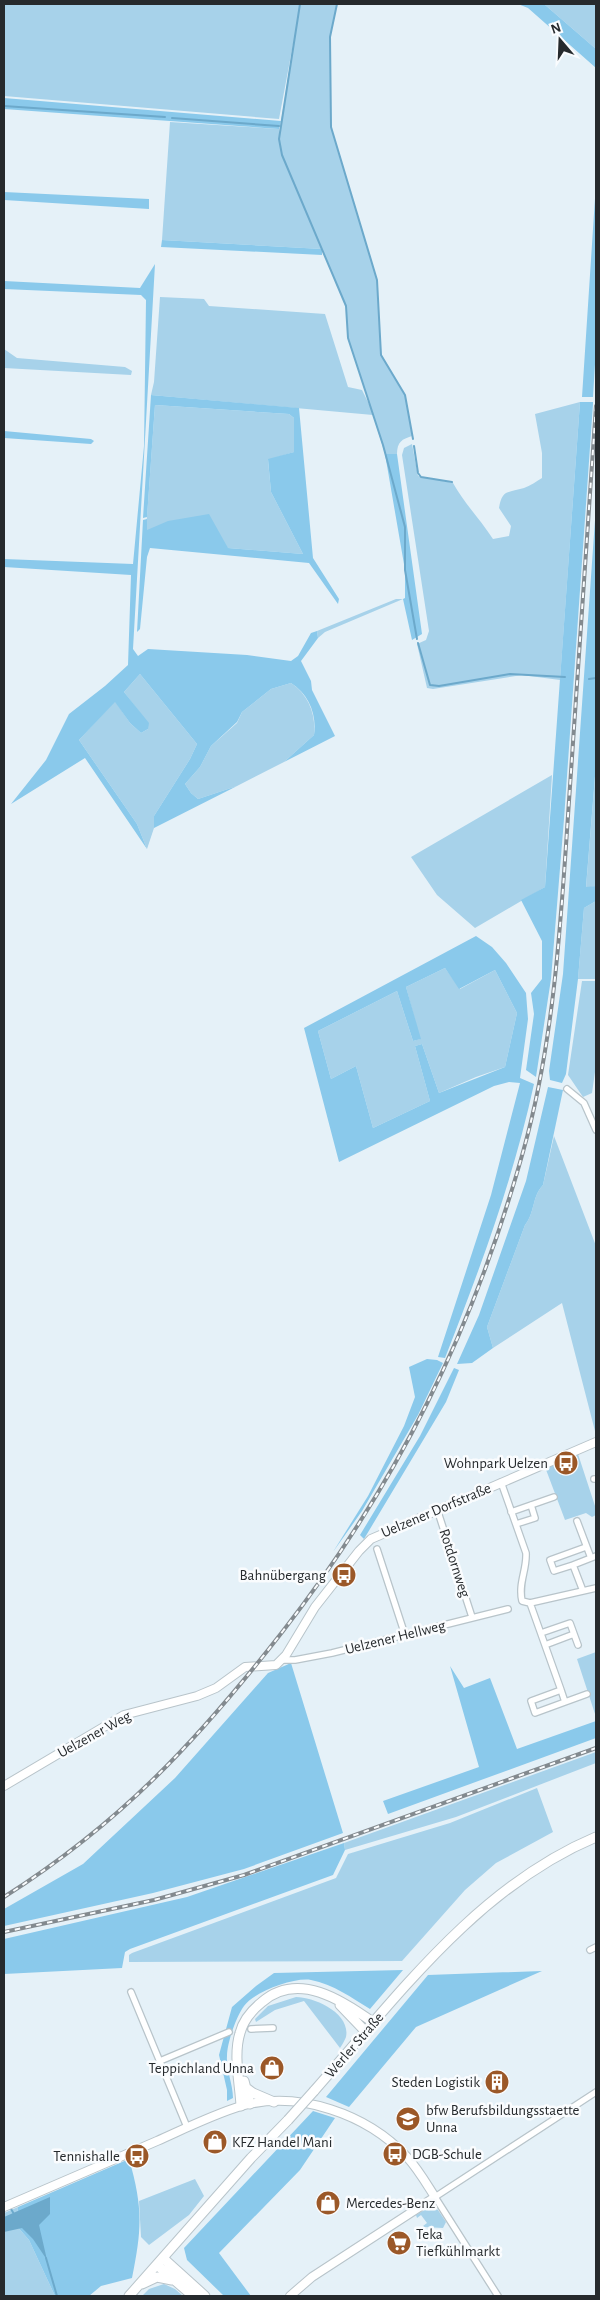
<svg xmlns="http://www.w3.org/2000/svg" width="600" height="2300" viewBox="0 0 600 2300" font-family="'Alegreya Sans',sans-serif">
  <style>
    .green { fill: #a7d2ea }
    .forest { fill: #8ac9eb; fill-rule: evenodd }
    .water { fill: #6ca9cb }
    .lines { fill: none; stroke-linecap: round; stroke-linejoin: round }
    .stream { stroke: #6ca9cb; stroke-width: 2 }
    .street-casing { stroke: #b8c4ca; stroke-width: 8 }
    .secondary-casing { stroke: #b8c4ca; stroke-width: 10 }
    .primary-casing { stroke: #b8c4ca; stroke-width: 11 }
    .street { stroke: #fff; stroke-width: 5.5 }
    .secondary { stroke: #fff; stroke-width: 8 }
    .primary { stroke: #fff; stroke-width: 9 }
    .rail-casing { stroke: #838a8f; stroke-width: 4 }
    .rail { stroke: #fafcfe; stroke-width: 2; stroke-dasharray: 5.5; stroke-linecap: butt }
    .primary-bridge-casing { stroke: #b8c4ca; stroke-width: 11; stroke-linecap: butt }
    .primary-bridge { stroke: #fff; stroke-width: 9 }
    .labels { text-anchor: middle; stroke-width: 5; stroke-linejoin: round; paint-order: stroke }
    .poi-label { font-size: 15px; fill: #262a2d; stroke: #fafcfe; text-anchor: end }
    .street-label { font-size: 15px; fill: #262a2d; stroke: #fafcfe }
  </style>
  <rect width="100%" height="100%" fill="#e5f1f8"/>
  <path class="green" d="M 4,4 L 337,4 L 330,37 L 331,127 L 377,280 L 381,354 L 405,395 L 412,436 C 402,439 397,442 397,454 L 385,454 L 373,415 L 151,395 L 154,382 L 160,297 L 204,299 L 209,306 L 325,314 L 348,387 L 362,390 L 371,408 L 348,338 L 346,306 L 322,249 L 162,240 L 170,122 L 279,129 L 279,134 L 294,39 L 279,119 L 4,96 Z
    M 544,4 L 596,4 L 596,49 Z
    M 4,349 L 17,358 L 125,367 L 132,371 L 131,375 L 4,368 Z
    M 580,402 L 560,680 L 522,675 L 433,689 L 427,688 L 417,644 L 426,640 L 429,631 L 402,455 L 404,448 L 412,444 L 418,476 L 453,483 C 464,503 480,519 493,539 L 509,536 L 511,526 L 499,508 C 502,489 508,493 524,488 C 530,486 537,481 542,478 L 542,453 L 535,414 Z
    M 155,405 L 289,414 L 294,418 L 294,452 L 268,460 L 271,492 L 303,554 L 228,548 L 146,530 Z
    M 396,599 L 403,599 L 325,632 L 318,638 L 317,631 Z
    M 140,674 L 197,744 L 190,759 L 154,816 L 154,828 L 147,849 L 137,824 L 79,740 L 115,701 L 130,723 L 141,733 L 148,729 L 148,723 L 124,692 Z
    M 291,683 C 309,695 316,715 314,735 L 284,762 L 237,786 L 198,799 L 191,793 L 185,784 L 200,767 L 211,746 L 237,723 L 242,712 L 271,689 Z
    M 596,764 L 596,886 L 586,888 Z
    M 552,775 L 545,887 L 475,928 L 437,895 L 411,857 Z
    M 596,901 L 596,979 L 578,979 L 584,908 Z
    M 445,968 L 460,989 L 495,970 L 517,1013 L 505,1067 L 476,1077 L 439,1093 L 422,1044 L 415,1046 L 430,1101 L 373,1128 L 356,1066 L 331,1079 L 318,1031 L 397,991 L 413,1041 L 420,1039 L 406,987 Z
    M 582,981 L 596,981 L 596,1065 L 592,1093 L 583,1097 L 568,1075 Z
    M 554,1136 L 596,1246 L 596,1435 L 562,1303 L 493,1348 L 487,1327 L 525,1225 C 535,1213 532,1196 543,1185 Z
    M 578,1454 L 596,1509 L 596,1515 L 592,1517 L 586,1513 L 565,1520 L 545,1467 Z
    M 596,1652 L 596,1717 L 577,1659 Z
    M 596,1752 L 596,1763 L 456,1817 L 345,1850 L 344,1843 Z
    M 537,1788 L 553,1832 L 496,1863 L 465,1890 L 402,1961 L 129,1962 L 129,1955 L 132,1953 L 336,1878 L 348,1854 L 450,1823 Z
    M 296,1997 C 314,1997 351,2013 346,2037 C 345,2040 342,2045 340,2048 L 304,2001 L 275,2010 L 256,2022 L 255,2019 L 268,2006 Z
    M 195,2179 L 204,2196 L 189,2215 L 149,2245 L 141,2237 L 139,2201 Z
    M 431,2206 L 438,2210 L 446,2222 L 443,2228 L 424,2227 L 423,2226 L 427,2223 L 421,2215 L 417,2218 L 416,2215 Z
    M 18,2207 L 16,2225 L 29,2240 L 55,2296 L 4,2296 L 4,2213 Z
    M 164,2284 L 175,2289 L 183,2296 L 142,2296 L 149,2289 Z"/>
  <path class="forest" d="M 518,4 L 544,4 L 596,49 L 596,68 L 528,8 Z
    M 4,98 L 281,121 L 279,129 L 4,109 Z
    M 596,183 L 596,348 L 593,397 L 582,397 Z
    M 4,192 L 149,199 L 149,209 L 4,200 Z
    M 162,240 L 322,249 L 322,255 L 161,247 Z
    M 155,264 L 133,649 L 138,656 L 148,649 L 247,655 L 291,661 L 298,656 L 311,633 L 317,631 L 318,638 L 301,661 L 311,681 L 312,690 L 335,736 L 284,762 L 314,735 C 317,715 309,694 291,683 L 271,689 L 242,712 L 237,722 L 211,746 L 200,767 L 185,784 L 191,793 L 198,799 L 237,786 L 154,828 L 154,816 L 190,759 L 197,744 L 140,674 L 124,692 L 149,723 L 148,729 L 141,733 L 130,723 L 115,702 L 79,740 L 137,824 L 147,849 L 85,758 L 11,804 L 46,760 L 69,714 L 105,686 L 128,665 L 131,575 L 4,567 L 4,559 L 133,564 L 144,446 L 146,300 L 141,295 L 4,289 L 4,281 L 140,288 Z
    M 151,395 L 299,408 L 313,558 L 339,599 L 338,604 L 309,563 L 150,548 L 147,557 L 140,629 L 137,632 L 143,520 L 147,519 L 147,530 L 168,521 L 209,514 L 228,548 L 303,554 L 271,492 L 268,459 L 294,452 L 294,418 L 289,414 L 155,405 L 147,517 L 143,518 Z
    M 580,402 L 593,402 L 593,404 L 564,819 L 551,979 L 536,1077 L 526,1070 L 534,1014 L 531,993 L 542,979 L 542,941 L 521,900 L 545,887 Z
    M 4,431 L 91,439 L 94,441 L 91,444 L 4,438 Z
    M 385,454 L 397,454 L 422,634 L 412,640 L 403,599 L 405,598 L 405,570 Z
    M 596,506 L 596,764 L 586,887 L 596,886 L 596,901 L 584,908 L 578,979 L 566,1074 L 562,1083 L 550,1080 L 549,1071 L 563,974 Z
    M 476,936 L 492,947 L 506,963 L 526,993 L 528,1019 L 520,1078 L 534,1084 C 513,1180 481,1266 445,1358 L 438,1357 L 491,1195 L 520,1083 L 509,1082 L 494,1086 L 339,1162 L 304,1028 ZM 445,968 L 459,989 L 495,970 L 517,1013 L 505,1067 L 439,1093 L 422,1044 L 415,1046 L 430,1101 L 373,1128 L 356,1066 L 331,1079 L 318,1031 L 397,991 L 413,1041 L 421,1039 L 406,987 Z
    M 548,1087 L 563,1090 L 543,1185 C 532,1196 535,1213 525,1225 L 487,1327 L 493,1348 L 472,1363 L 457,1364 L 479,1315 L 526,1181 Z
    M 427,1359 L 437,1360 L 443,1363 L 418,1415 L 362,1511 L 333,1552 L 368,1496 L 404,1426 L 415,1397 L 409,1367 Z
    M 454,1368 L 459,1370 L 446,1402 L 364,1539 L 360,1535 L 420,1436 Z
    M 291,1663 L 343,1833 L 244,1869 L 153,1893 L 4,1926 L 4,1909 L 83,1864 L 175,1778 L 268,1673 Z
    M 450,1666 L 464,1688 L 490,1678 L 517,1749 L 596,1721 L 596,1738 L 388,1814 L 383,1801 L 479,1767 Z
    M 344,1843 L 345,1850 L 333,1875 L 130,1949 L 125,1952 L 122,1968 L 4,1974 L 4,1939 L 187,1897 Z
    M 403,1970 L 370,2009 C 352,1998 333,1984 311,1980 C 294,1977 254,1992 244,2006 C 236,2017 227,2043 227,2056 C 226,2069 233,2084 233,2098 L 227,2101 L 227,2090 L 219,2055 L 232,2007 L 256,1986 L 274,1973 Z
    M 542,1971 L 416,2027 L 349,2107 L 326,2097 L 428,1975 Z
    M 313,2111 L 335,2118 L 300,2170 L 219,2253 L 251,2296 L 224,2296 L 187,2260 L 184,2248 Z
    M 129,2159 C 143,2207 142,2229 132,2278 L 101,2286 L 89,2296 L 55,2296 L 29,2240 L 16,2225 L 18,2207 Z"/>
  <path class="water" d="M 50,2197 L 50,2214 L 39,2225 L 47,2260 L 33,2239 L 22,2228 L 4,2232 L 4,2217 Z"/>
  <g class="lines">
    <path class="stream" d="M 300,4 L 279,139 L 282,155 L 346,306 L 348,338 L 383,445 L 405,527 L 405,570 L 417,639
      M 337,4 L 330,37 L 331,127 L 377,280 L 381,355 L 405,395 L 413,439
      M 4,106 L 165,117
      M 172,118 L 279,126
      M 414,446 L 418,473 L 421,477 L 452,482
      M 418,643 L 430,685 L 439,686 L 510,674 L 565,677
      M 589,679 L 596,678
      M 11,2209 L 14,2214
      M 46,2258 L 57,2296"/>
    <defs>
      <path id="street" d="M 567,1089 L 584,1103 L 596,1130
        M 594,1479 L 596,1479
        M 501,1482 L 526,1553 C 527,1570 518,1583 522,1601 L 530,1603 L 596,1588
        M 437,1509 L 472,1617
        M 511,1512 L 554,1497
        M 577,1521 L 591,1558
        M 516,1524 L 535,1518 L 531,1505
        M 377,1549 L 405,1635
        M 573,1565 L 554,1571 L 550,1560 L 586,1547
        M 583,1591 L 573,1565 L 596,1556
        M 530,1603 L 561,1690 L 531,1701 L 535,1713 L 565,1702 L 561,1690
        M 541,1633 L 570,1623 L 574,1634 L 545,1645
        M 574,1634 L 578,1645
        M 282,1660 L 295,1660 L 332,1653 L 508,1609
        M 565,1702 L 587,1694
        M 590,1950 L 596,1947
        M 131,1992 L 187,2127
        M 251,2029 L 273,2028
        M 160,2061 L 229,2032
        M 498,2296 L 435,2197 L 596,2092"/>
      <path id="secondary" d="M 4,1786 L 124,1715 L 197,1696 L 216,1688 L 245,1667 L 276,1665 L 286,1655 L 315,1607 L 359,1551 L 371,1539 L 596,1442
        M 4,2207 C 55,2185 106,2163 157,2141 C 184,2129 212,2115 241,2106 C 299,2090 367,2114 407,2157 C 418,2169 426,2183 435,2197 L 312,2277 L 290,2296"/>
      <path id="primary" d="M 340,2005 L 366,2032
        M 244,2081 L 250,2104
        M 245,2087 L 253,2093 L 274,2102
        M 314,2091 C 397,1997 477,1887 596,1837
        M 241,2106 C 240,2084 233,2055 240,2033 C 243,2021 252,2010 262,2002 C 298,1971 342,2000 374,2023
        M 163,2258 L 205,2296
        M 157,2265 L 193,2296
        M 142,2284 L 157,2277 L 172,2280
        M 129,2296 L 251,2158 L 288,2120"/>
    </defs>
    <use href="#street" class="street-casing"/>
    <use href="#secondary" class="secondary-casing"/>
    <use href="#primary" class="primary-casing"/>
    <use href="#street" class="street"/>
    <use href="#secondary" class="secondary"/>
    <use href="#primary" class="primary"/>
    <defs>
      <path id="rail" d="M 4,1897 C 122,1822 198,1740 283,1631 C 397,1484 473,1331 523,1152 C 555,1038 561,918 569,801 C 578,669 587,537 596,406
        M 4,1932 L 154,1900 L 244,1875 L 596,1748"/>
    </defs>
    <use href="#rail" class="rail-casing"/>
    <use href="#rail" class="rail"/>
    <defs>
      <path id="primary-bridge" d="M 288,2120 L 314,2091"/>
    </defs>
    <use href="#primary-bridge" class="primary-bridge-casing"/>
    <use href="#primary-bridge" class="primary-bridge"/>
  </g>
  <defs>
    <symbol id="bus-disc" viewBox="-11 -11 22 22"><circle r="9.5" fill="#9b5828" stroke="#fafcfe"/><path d="M-5-6H5V4H4V6H2V4H-2V6H-4V4H-5ZM-3.5-4V0h7V-4ZM-3.5 1.2v1.5H-2V1.2ZM2 1.2v1.5H3.5V1.2Z" fill="#fff"/></symbol>
    <symbol id="shop-disc" viewBox="-11 -11 22 22"><circle r="9.5" fill="#9b5828" stroke="#fafcfe"/><path d="M-5-2.5h2.3a2.7 3.5 0 0 1 5.4 0H5L5.5 6h-11ZM-1.5-2.5h3a1.5 2.3 0 0 0-3 0Z" fill="#fff"/></symbol>
    <symbol id="building-disc" viewBox="-11 -11 22 22"><circle r="9.5" fill="#9b5828" stroke="#fafcfe"/><path d="M-4-6H4V6H1V3H-1V6H-4ZM-2.5-4.3h1.7v1.8h-1.7ZM.8-4.3h1.7v1.8H.8ZM-2.5-1h1.7V.8h-1.7ZM.8-1h1.7V.8H.8Z" fill="#fff"/></symbol>
    <symbol id="university-disc" viewBox="-11 -11 22 22"><circle r="9.5" fill="#9b5828" stroke="#fafcfe"/><path d="M0-5L7-2L0 1L-7-2ZM-4 1L0 2.5L4 1V4Q0 6-4 4Z" fill="#fff"/></symbol>
    <symbol id="supermarket-disc" viewBox="-11 -11 22 22"><circle r="9.5" fill="#9b5828" stroke="#fafcfe"/><path d="M-6-5.5h2.5l.6 2H6L4.5 2H-2.5L-4.4-4H-6ZM-1.5 3.2a1.3 1.3 0 1 0 .1 0ZM3 3.2a1.3 1.3 0 1 0 .1 0Z" fill="#fff"/></symbol>
  </defs>
  <g fill-rule="evenodd">
    <use href="#bus-disc" x="552" y="1449" width="28" height="28"/>
    <use href="#bus-disc" x="330" y="1561" width="28" height="28"/>
    <use href="#shop-disc" x="258" y="2054" width="28" height="28"/>
    <use href="#building-disc" x="483" y="2068" width="28" height="28"/>
    <use href="#university-disc" x="394" y="2105" width="28" height="28"/>
    <use href="#shop-disc" x="201" y="2128" width="28" height="28"/>
    <use href="#bus-disc" x="381" y="2140" width="28" height="28"/>
    <use href="#bus-disc" x="123" y="2142" width="28" height="28"/>
    <use href="#shop-disc" x="314" y="2189" width="28" height="28"/>
    <use href="#supermarket-disc" x="385" y="2229" width="28" height="28"/>
  </g>
  <g class="labels">
    <g class="poi-label">
      <text x="548" y="1468">Wohnpark Uelzen</text>
      <text x="326" y="1580">Bahnübergang</text>
      <text x="254" y="2073">Teppichland Unna</text>
      <text x="480" y="2087">Steden Logistik</text>
      <text x="426" y="2115" text-anchor="start">bfw Berufsbildungsstaette<tspan x="426" dy="17">Unna</tspan></text>
      <text x="232" y="2147" text-anchor="start">KFZ Handel Mani</text>
      <text x="412" y="2159" text-anchor="start">DGB-Schule</text>
      <text x="120" y="2161">Tennishalle</text>
      <text x="346" y="2208" text-anchor="start">Mercedes-Benz</text>
      <text x="416" y="2239" text-anchor="start">Teka<tspan x="416" dy="17">Tiefkühlmarkt</tspan></text>
    </g>
    <g class="street-label">
      <text transform="translate(436 1510) rotate(-23)" y="5">Uelzener Dorfstraße</text>
      <text transform="translate(455 1563) rotate(72)" y="5">Rotdornweg</text>
      <text transform="translate(395 1637) rotate(-14)" y="5">Uelzener Hellweg</text>
      <text transform="translate(94 1734) rotate(-29)" y="5">Uelzener Weg</text>
      <text transform="translate(354 2045) rotate(-49)" y="5">Werler Straße</text>
    </g>
  </g>
  <rect width="600" height="2300" fill="none" stroke="#262a2d" stroke-width="10"/>
  <g transform="translate(560 40) rotate(341)" stroke="#fafcfe" stroke-width="4" paint-order="stroke">
  <path d="M0-4L9 19L0 12L-9 19Z" fill="#262a2d"/>
  <text y="-8" font-size="14" font-weight="bold" text-anchor="middle" fill="#262a2d">N</text>
  </g>
</svg>
